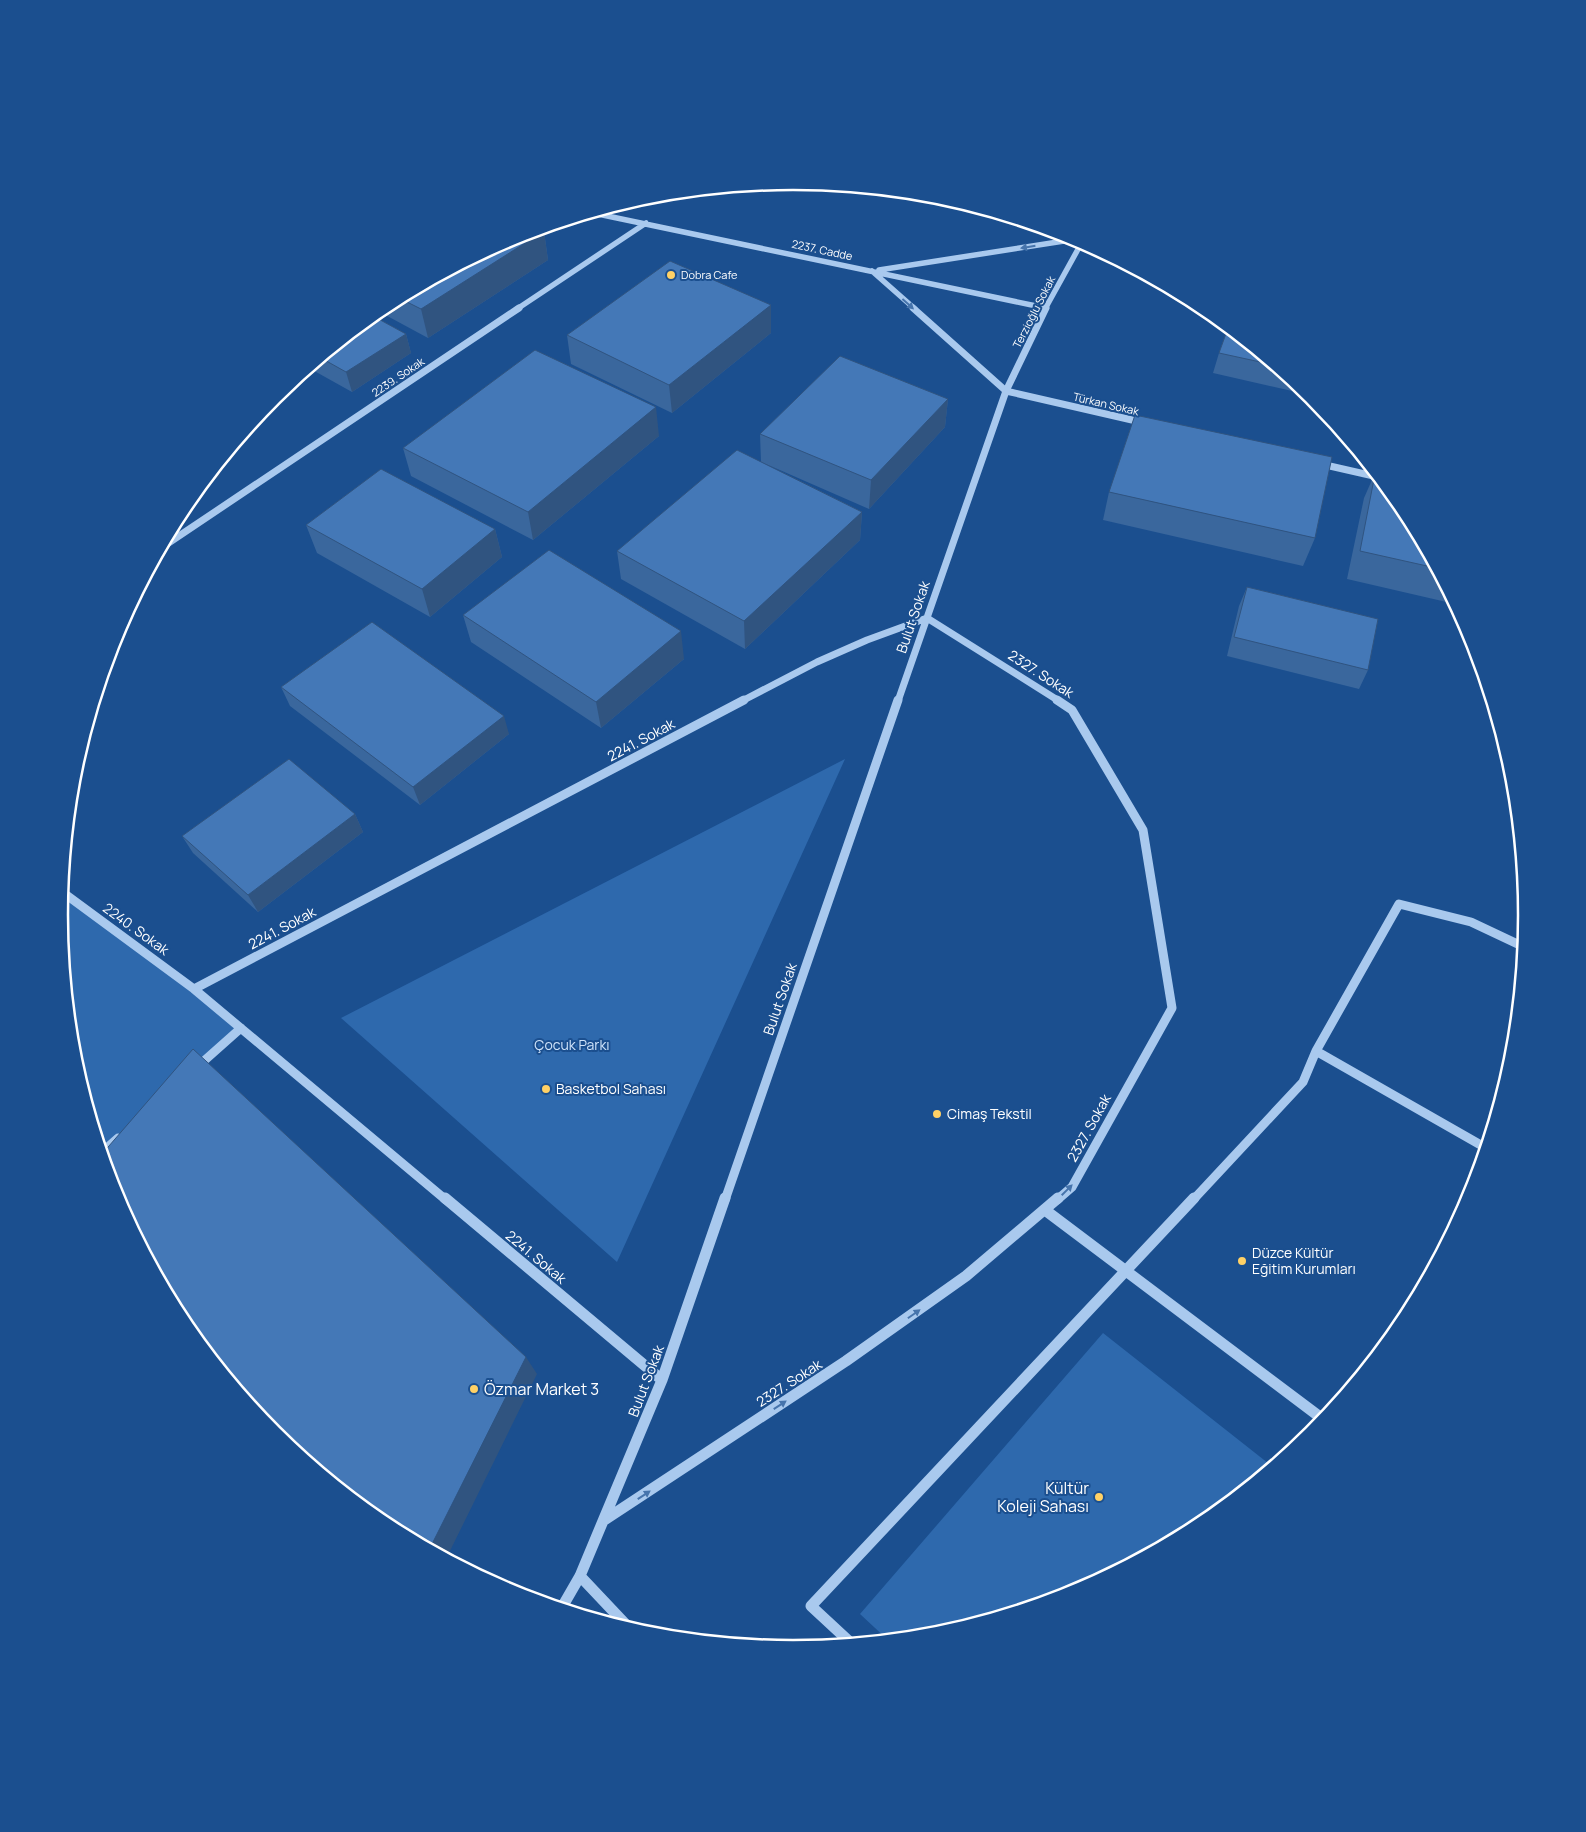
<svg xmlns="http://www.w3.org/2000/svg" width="1586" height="1832" viewBox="0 0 1586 1832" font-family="Manrope,sans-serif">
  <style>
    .green { fill: #2e69ad }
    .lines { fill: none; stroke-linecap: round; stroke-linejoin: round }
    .minor-far3 { stroke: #a9c9ee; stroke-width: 5.5 }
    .minor-far2 { stroke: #a9c9ee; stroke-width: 7 }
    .minor-far1 { stroke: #a9c9ee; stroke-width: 9 }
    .minor { stroke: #a9c9ee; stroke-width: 11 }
    .wall { fill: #3a679d }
    .shaded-wall { fill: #305480 }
    .building { fill: #4478b7; stroke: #305480 }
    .oneway { fill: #4674ac }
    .poi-dot { fill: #ffd166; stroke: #1b4f8f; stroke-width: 2 }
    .labels { text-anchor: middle; stroke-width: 4; stroke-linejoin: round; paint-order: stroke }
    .far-street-label { font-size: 11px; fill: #fff; stroke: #1b4f8f }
    .far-poi-label { font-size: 11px; fill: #fff; stroke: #1b4f8f; text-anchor: start }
    .street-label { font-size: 14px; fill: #fff; stroke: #1b4f8f }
    .park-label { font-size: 14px; fill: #cfe3fa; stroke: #1b4f8f }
    .poi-label { font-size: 14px; fill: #fff; stroke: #1b4f8f; text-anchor: start }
    .near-poi-label { font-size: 16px; fill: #fff; stroke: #1b4f8f; text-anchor: start }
    .rim { fill: none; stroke: #fff; stroke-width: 2.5 }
  </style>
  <rect width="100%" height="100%" fill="#1b4f8f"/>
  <path class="green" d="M 845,759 L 617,1262 L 341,1018 Z
    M 67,896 L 241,1028 L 101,1153 L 73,1059 L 59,916 L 60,901 Z
    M 1103,1333 L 1273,1467 L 1201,1527 L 1074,1594 L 936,1636 L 889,1641 L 860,1614 Z"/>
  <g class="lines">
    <path class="minor-far3" d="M 593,213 L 1046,308
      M 879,270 L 1077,239
      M 872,271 L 915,309
      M 517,309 L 646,223
      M 1045,309 L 1082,242"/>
    <path class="minor-far2" d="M 913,308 L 1006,391 L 1145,423
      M 1321,464 L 1378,477
      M 161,548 L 519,308
      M 742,701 L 817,662 L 867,640 L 927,618 L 1059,701
      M 898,701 L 1006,391 L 1046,308"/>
    <path class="minor-far1" d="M 1057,700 L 1072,710 L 1143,830 L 1172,1008 L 1072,1187 L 1057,1200
      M 61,891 L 194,989
      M 1316,1051 L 1486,1148
      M 196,1068 L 241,1028
      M 101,1153 L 118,1138
      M 446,1200 L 194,989 L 744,700
      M 725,1200 L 898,700
      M 1193,1200 L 1303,1082 L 1316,1051 L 1399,904 L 1471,922 L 1524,947"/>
    <path class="minor" d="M 445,1198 L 662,1380
      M 1045,1210 L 1324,1420
      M 603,1521 L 846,1361 L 966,1276 L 1058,1198
      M 580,1576 L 631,1630
      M 561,1609 L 580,1576 L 662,1380 L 725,1198
      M 852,1644 L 811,1606 L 1194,1198"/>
  </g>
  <path class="wall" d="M 825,185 L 918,194 L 873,195 L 844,190 Z
    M 544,231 L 548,260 L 428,338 L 378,311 L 385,305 L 512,238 Z
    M 1178,293 L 1191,300 L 1177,297 Z
    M 373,316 L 406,334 L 411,353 L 352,392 L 309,368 Z
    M 1228,328 L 1310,395 L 1213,373 L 1219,353 Z
    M 771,333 L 672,413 L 571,364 L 567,335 Z
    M 948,399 L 945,427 L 869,509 L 766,464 L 862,512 L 860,540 L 745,649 L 621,579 L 617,551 L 761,462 L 760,434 Z
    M 659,436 L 533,540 L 411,476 L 403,448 Z
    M 1375,473 L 1404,508 L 1455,604 L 1347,579 L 1364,498 Z
    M 1109,492 L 1315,538 L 1303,566 L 1103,520 Z
    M 306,525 L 495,529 L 502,557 L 430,617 L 317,553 Z
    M 1247,587 L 1368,670 L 1359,689 L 1227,656 L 1239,606 Z
    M 463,615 L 684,659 L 601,728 L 471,642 Z
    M 281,687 L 509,734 L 420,805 L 290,706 Z
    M 355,814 L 363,832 L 258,912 L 193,853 L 182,836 Z"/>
  <path class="shaded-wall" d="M 544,231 L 548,260 L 428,338 L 421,309 Z
    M 771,305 L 771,333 L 672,413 L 669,385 Z
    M 406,334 L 411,353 L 352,392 L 346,372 Z
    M 948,399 L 945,427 L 869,509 L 871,480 Z
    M 656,407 L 659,436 L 533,540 L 528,512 Z
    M 216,467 L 220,476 L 196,492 Z
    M 862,512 L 860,540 L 745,649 L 744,621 Z
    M 495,529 L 502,557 L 430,617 L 422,589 Z
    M 681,631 L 684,659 L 601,728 L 596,702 Z
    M 504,716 L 509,734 L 420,805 L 413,787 Z
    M 355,814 L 363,832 L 258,912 L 248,895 Z
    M 526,1357 L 537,1374 L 446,1559 L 429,1550 Z"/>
  <path class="building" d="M 540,229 L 544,231 L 421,309 L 399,298 L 512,238 Z
    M 670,261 L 771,305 L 669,385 L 567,335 Z
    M 373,316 L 406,334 L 346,372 L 321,358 Z
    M 1228,328 L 1274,365 L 1219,353 Z
    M 535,350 L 656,407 L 528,512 L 403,448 Z
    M 840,356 L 948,399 L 871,480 L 760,434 Z
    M 1135,415 L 1332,457 L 1315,538 L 1109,492 Z
    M 737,450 L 862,512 L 744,621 L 617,551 Z
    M 381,469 L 495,529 L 422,589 L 306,525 Z
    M 1375,474 L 1404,508 L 1436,568 L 1360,551 Z
    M 549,550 L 681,631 L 596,702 L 463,615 Z
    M 1247,587 L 1378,619 L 1368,670 L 1234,637 Z
    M 372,622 L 504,716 L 413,787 L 281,687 Z
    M 289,759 L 355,814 L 248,895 L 182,836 Z
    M 193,1049 L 526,1357 L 429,1550 L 385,1526 L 274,1435 L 182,1324 L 115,1197 L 102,1154 Z"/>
  <defs><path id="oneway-solid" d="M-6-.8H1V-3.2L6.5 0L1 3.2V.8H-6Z" transform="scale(1.25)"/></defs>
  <g class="oneway">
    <use href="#oneway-solid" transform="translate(1028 247) rotate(171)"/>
    <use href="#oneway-solid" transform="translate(908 304) rotate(42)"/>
    <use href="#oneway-solid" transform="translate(1067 1190) rotate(-45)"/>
    <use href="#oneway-solid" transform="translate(914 1314) rotate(-35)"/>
    <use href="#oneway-solid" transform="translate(780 1405) rotate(-33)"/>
    <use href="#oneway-solid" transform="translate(644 1495) rotate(-33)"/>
  </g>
  <g class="poi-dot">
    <circle cx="671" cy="275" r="5"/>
    <circle cx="546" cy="1089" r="5"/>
    <circle cx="937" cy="1114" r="5"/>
    <circle cx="1242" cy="1261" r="5"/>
    <circle cx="474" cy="1389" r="5"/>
    <circle cx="1099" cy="1497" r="5"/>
  </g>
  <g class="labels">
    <g class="far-street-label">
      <text transform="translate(822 250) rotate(12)" y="4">2237. Cadde</text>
      <text transform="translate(1034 312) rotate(-63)" y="4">Terzioğlu Sokak</text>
      <text transform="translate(398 377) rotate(-34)" y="4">2239. Sokak</text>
      <text transform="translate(1106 404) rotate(13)" y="4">Türkan Sokak</text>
    </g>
    <g class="far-poi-label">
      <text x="681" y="279">Dobra Cafe</text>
    </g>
    <g class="street-label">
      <text transform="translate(913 617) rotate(-71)" y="5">Bulut Sokak</text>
      <text transform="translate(1041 674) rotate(33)" y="5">2327. Sokak</text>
      <text transform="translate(641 740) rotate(-28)" y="5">2241. Sokak</text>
      <text transform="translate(282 928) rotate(-28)" y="5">2241. Sokak</text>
      <text transform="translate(136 929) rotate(36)" y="5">2240. Sokak</text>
      <text transform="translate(780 999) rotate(-71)" y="5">Bulut Sokak</text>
      <text transform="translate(1089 1128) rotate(-61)" y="5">2327. Sokak</text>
      <text transform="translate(536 1257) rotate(40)" y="5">2241. Sokak</text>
      <text transform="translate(646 1381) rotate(-69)" y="5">Bulut Sokak</text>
      <text transform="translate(789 1383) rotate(-33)" y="5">2327. Sokak</text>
    </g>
    <g class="park-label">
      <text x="572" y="1050">Çocuk Parkı</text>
    </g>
    <g class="poi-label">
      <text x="556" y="1094">Basketbol Sahası</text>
      <text x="947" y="1119">Cimaş Tekstil</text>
      <text x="1252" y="1258">Düzce Kültür<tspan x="1252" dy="16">Eğitim Kurumları</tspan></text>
    </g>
    <g class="near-poi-label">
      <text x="484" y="1395">Özmar Market 3</text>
      <text x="1089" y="1494" text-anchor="end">Kültür<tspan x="1089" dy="18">Koleji Sahası</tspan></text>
    </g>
  </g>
  <path d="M0 0H1586V1832H0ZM68 915a725 725 0 1 1 1450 0a725 725 0 1 1-1450 0Z" fill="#1b4f8f" fill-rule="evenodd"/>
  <path class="rim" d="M68 915a725 725 0 1 1 1450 0a725 725 0 1 1-1450 0Z"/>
</svg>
